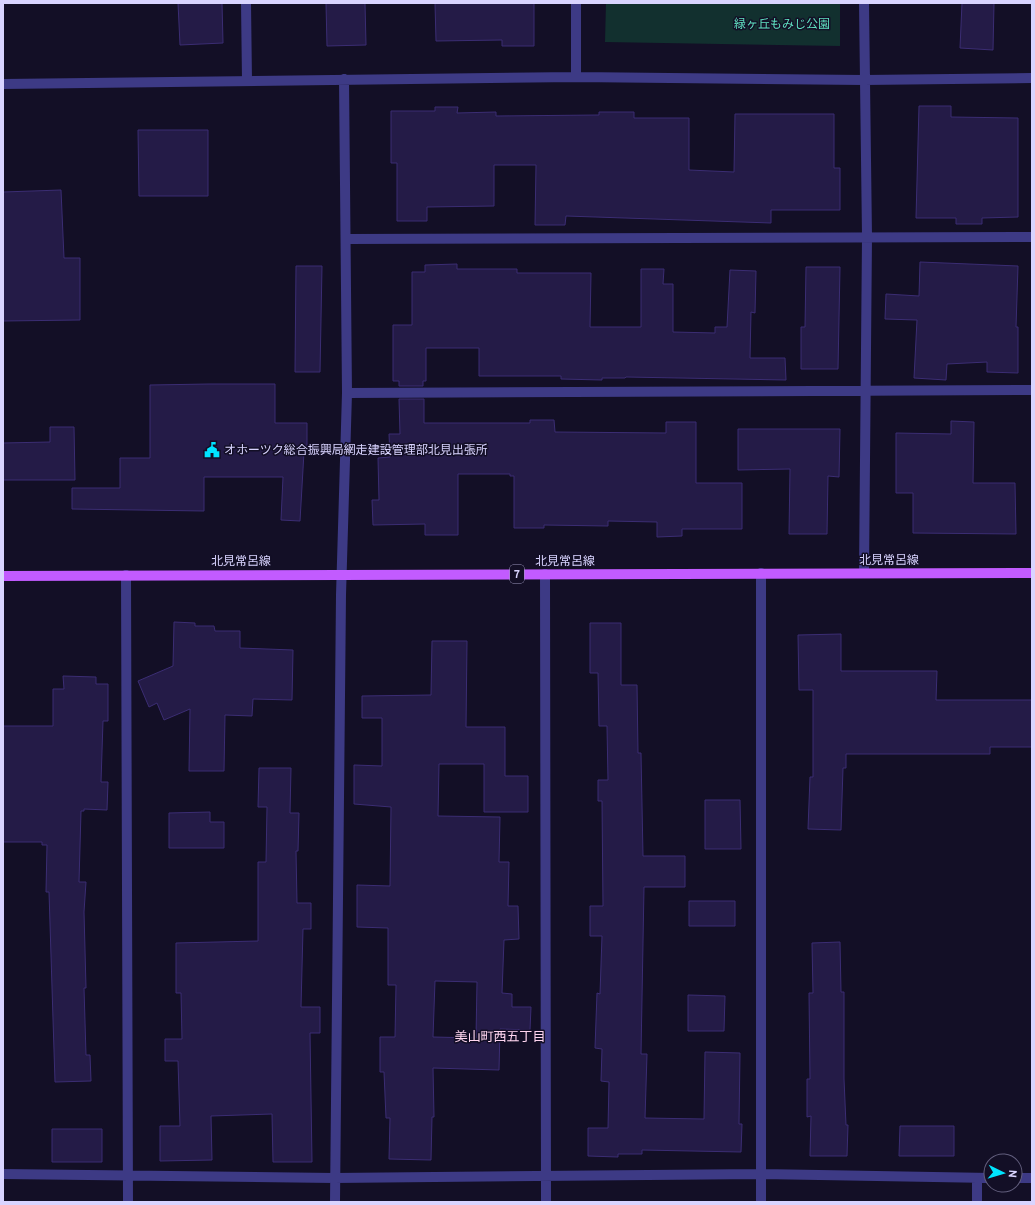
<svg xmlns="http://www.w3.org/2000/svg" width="1035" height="1205" viewBox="0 0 1035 1205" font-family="Overpass,'Noto Sans JP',sans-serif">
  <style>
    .green { fill: #12302f }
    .building { fill: #241b47; stroke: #3b2d73; fill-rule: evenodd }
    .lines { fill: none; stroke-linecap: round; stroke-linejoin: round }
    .street { stroke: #3d3a85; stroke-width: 10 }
    .primary { stroke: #c25bff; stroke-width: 10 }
    .labels { text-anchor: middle; stroke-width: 3; stroke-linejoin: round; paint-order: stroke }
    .shield { fill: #130f26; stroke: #9e99be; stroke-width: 1 }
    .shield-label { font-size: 11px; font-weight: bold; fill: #d9d4ff }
    .park-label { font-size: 12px; fill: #5fe0c0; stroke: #130f26 }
    .poi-label { font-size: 12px; fill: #d9d4ff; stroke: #130f26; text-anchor: start }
    .street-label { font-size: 12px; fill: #d9d4ff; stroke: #130f26 }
    .neighbourhood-label { font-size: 13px; fill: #ffd6f0; stroke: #130f26 }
  </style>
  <rect width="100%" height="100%" fill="#130f26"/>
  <path class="green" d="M 606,3 L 840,3 L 840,46 L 605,42 Z"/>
  <path class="building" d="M 178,3 L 222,3 L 223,43 L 180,45 Z
    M 326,3 L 365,3 L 366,45 L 327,46 Z
    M 435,3 L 534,3 L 534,46 L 502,46 L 502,40 L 436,41 Z
    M 962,3 L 994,3 L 993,50 L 960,48 Z
    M 919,106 L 951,106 L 951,117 L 1018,118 L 1018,217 L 982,218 L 982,224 L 956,224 L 956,218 L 916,218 Z
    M 435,107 L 458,107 L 457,113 L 496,112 L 496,116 L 599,115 L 599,112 L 634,112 L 634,118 L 689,118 L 689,170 L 734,172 L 735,114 L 834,114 L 834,168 L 840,168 L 840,210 L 771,210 L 771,223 L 566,216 L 565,225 L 535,225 L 536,165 L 494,165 L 494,206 L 427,207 L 427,221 L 397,221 L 397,163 L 391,163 L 391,111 L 435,111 Z
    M 138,130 L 208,130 L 208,196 L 139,196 Z
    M 61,190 L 64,258 L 80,258 L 80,320 L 3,321 L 3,192 Z
    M 920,262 L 1018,266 L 1016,327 L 1018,327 L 1018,373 L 987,372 L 987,362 L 947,364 L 946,380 L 914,378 L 917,320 L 885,319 L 886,294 L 919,296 Z
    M 457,264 L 457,269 L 517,269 L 517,273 L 591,273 L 590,327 L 641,327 L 641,269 L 664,269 L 663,284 L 673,284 L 673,332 L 715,333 L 715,327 L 727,327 L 730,270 L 756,271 L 755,313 L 751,312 L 750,358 L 785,358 L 786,380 L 626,377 L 625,378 L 602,378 L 602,380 L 561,379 L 561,376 L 479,376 L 479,348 L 426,348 L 426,381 L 423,381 L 423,386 L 399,386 L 399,381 L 393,381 L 393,325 L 412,325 L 412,272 L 425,272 L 425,265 Z
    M 296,266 L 322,266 L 320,372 L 295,372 Z
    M 806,267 L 840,267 L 838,369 L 801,369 L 801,327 L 805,327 Z
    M 209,384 L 275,384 L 275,423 L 307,423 L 307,452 L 304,452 L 300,521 L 281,520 L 283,477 L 204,477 L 204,511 L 72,509 L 72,488 L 120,488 L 120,458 L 150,458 L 150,385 Z
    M 399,399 L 424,399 L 424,423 L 530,423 L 530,420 L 554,420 L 555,432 L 666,433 L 666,422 L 696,422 L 696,483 L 742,483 L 742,529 L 682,529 L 682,536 L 657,537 L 657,522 L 608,521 L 608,526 L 544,525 L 544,528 L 514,528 L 514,476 L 510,476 L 510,474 L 458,474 L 458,535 L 425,535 L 425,524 L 373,525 L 372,500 L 379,500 L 378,458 L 390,457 L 389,434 L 400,434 Z
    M 951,421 L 974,422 L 973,483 L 1015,483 L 1016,534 L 913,533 L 913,493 L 896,493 L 896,433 L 951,434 Z
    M 50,427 L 74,427 L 75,480 L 3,480 L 3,443 L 50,442 Z
    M 738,429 L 840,429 L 839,477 L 828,476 L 827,534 L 789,534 L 790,469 L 738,470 Z
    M 174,622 L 195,623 L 195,626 L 214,626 L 215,631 L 240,631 L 240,648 L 293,650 L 292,700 L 253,699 L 252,716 L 225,715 L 224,771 L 189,771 L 190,709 L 164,720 L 157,703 L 149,707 L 138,681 L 173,666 Z
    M 590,623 L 621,623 L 621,685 L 637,685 L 638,753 L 641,753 L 643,856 L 685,856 L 685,887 L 644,887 L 641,1054 L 647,1054 L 645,1118 L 704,1119 L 705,1052 L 740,1053 L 739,1124 L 742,1124 L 741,1152 L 642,1150 L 642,1154 L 618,1154 L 618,1157 L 588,1156 L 588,1128 L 608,1128 L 609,1082 L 601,1081 L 602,1049 L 595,1048 L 597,993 L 600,994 L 602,936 L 590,936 L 590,906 L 603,906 L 602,801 L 598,801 L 598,780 L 608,780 L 607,726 L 599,726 L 598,673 L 590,673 Z
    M 841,634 L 841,671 L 937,671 L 936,700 L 1032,700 L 1032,747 L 990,747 L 990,754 L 846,754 L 846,768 L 843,768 L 841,830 L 808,829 L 810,777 L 813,777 L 813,690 L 799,690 L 798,635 Z
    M 432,641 L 467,641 L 466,727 L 505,727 L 505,776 L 528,776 L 528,812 L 484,812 L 484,764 L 439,764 L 438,816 L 500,817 L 499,862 L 509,862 L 508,906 L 518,906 L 519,939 L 504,940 L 502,993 L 512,994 L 512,1007 L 531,1007 L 530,1030 L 500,1029 L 499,1070 L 433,1068 L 434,1117 L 432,1117 L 431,1160 L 389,1159 L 390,1118 L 386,1118 L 384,1072 L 380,1072 L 380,1037 L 395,1037 L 396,985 L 388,985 L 388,928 L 357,927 L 357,885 L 390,886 L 391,807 L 354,804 L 354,765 L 382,766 L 382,718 L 362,718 L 362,696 L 431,695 ZM 435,981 L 477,982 L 476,1038 L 433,1037 Z
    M 63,676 L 96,677 L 96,684 L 108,684 L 108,721 L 103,721 L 101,782 L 108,782 L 107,810 L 84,809 L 84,811 L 81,811 L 79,882 L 86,882 L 84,912 L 86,988 L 84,988 L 86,1055 L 90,1055 L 91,1081 L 55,1082 L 49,892 L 46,892 L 47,845 L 42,845 L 42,842 L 3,842 L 3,726 L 53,726 L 53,689 L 64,689 Z
    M 259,768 L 291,768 L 290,813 L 299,813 L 298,851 L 296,851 L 297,903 L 311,903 L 311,929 L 303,929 L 301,1007 L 320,1007 L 320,1033 L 310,1033 L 312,1162 L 273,1162 L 272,1114 L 211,1116 L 212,1160 L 160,1161 L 160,1126 L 180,1126 L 178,1061 L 165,1061 L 165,1039 L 182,1039 L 181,993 L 176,993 L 176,943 L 258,941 L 258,862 L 266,862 L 267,807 L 258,807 Z
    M 705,800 L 740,800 L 741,849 L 705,849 Z
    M 210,812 L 210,822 L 224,822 L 224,848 L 169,848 L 169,813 Z
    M 689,901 L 735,901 L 735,926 L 689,926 Z
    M 840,942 L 841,992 L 844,992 L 844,1079 L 846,1125 L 848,1125 L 847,1156 L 810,1156 L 811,1116 L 807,1117 L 807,1079 L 810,1079 L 809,993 L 813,993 L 812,943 Z
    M 688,995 L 725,996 L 724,1031 L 688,1031 Z
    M 900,1126 L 954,1126 L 954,1156 L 899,1156 Z
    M 52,1129 L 102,1129 L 102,1162 L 52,1162 Z"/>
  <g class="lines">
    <path class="street" d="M 246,3 L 247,81
      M 576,77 L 576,3
      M 3,84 L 576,77 L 864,80 L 1032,78
      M 347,239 L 1032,237
      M 347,393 L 1032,390
      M 864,573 L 867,237 L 864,3
      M 545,574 L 546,1202
      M 126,575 L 128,1202
      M 3,1174 L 334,1178 L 760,1174 L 991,1178
      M 1015,1178 L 1032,1178
      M 335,1202 L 341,595 L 347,393 L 344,79
      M 761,1202 L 761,573
      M 977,1202 L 977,1178"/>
    <path class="primary" d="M 3,576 L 1032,573"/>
  </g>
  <defs>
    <symbol id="civic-bare" viewBox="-9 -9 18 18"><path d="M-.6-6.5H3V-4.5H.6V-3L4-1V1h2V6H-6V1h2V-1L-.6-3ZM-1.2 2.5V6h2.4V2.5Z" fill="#00e5ff" stroke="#130f26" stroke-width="2.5" paint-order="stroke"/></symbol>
  </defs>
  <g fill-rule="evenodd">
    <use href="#civic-bare" x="201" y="439" width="22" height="22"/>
  </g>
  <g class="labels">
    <rect class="shield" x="510" y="565" width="14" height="18" rx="3"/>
    <g class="shield-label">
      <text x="517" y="578">7</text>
    </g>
    <g class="park-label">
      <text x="782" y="28">緑ヶ丘もみじ公園</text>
    </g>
    <g class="poi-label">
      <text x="224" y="454">オホーツク総合振興局網走建設管理部北見出張所</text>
    </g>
    <g class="street-label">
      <text x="889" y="564">北見常呂線</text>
      <text x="241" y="565">北見常呂線</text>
      <text x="565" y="565">北見常呂線</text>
    </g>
    <g class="neighbourhood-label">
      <text x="500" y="1041">美山町西五丁目</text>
    </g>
  </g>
  <rect width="1035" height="1205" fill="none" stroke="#d9d4ff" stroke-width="8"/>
  <g transform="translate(1003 1173) rotate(95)"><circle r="19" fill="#130f26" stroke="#625e7d"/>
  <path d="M0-3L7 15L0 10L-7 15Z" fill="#00e5ff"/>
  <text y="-6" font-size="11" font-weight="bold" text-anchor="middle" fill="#d9d4ff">N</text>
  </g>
</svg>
